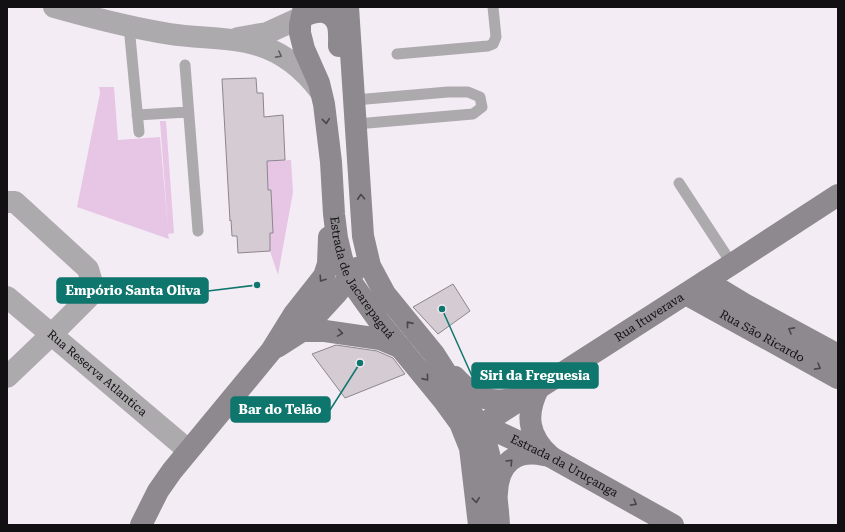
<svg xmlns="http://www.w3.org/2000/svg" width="845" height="532" viewBox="0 0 845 532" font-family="'Roboto Serif',serif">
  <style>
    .green { fill: #e6c5e5 }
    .building { fill: #d4cbd3; stroke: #8d868d }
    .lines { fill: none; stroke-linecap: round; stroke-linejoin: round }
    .lane { stroke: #adaaae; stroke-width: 11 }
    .street { stroke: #adaaae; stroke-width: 22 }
    .secondary { stroke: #8d898e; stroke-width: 22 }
    .oneway { stroke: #605d60 }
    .oneway2 { stroke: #49464a }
    .labels { text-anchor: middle; stroke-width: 3; stroke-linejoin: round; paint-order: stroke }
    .street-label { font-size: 12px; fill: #121012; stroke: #f4ecf4 }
    .leader { fill: none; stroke: #0f766e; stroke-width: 1.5 }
    .callout-dot { fill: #0f766e; stroke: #f4ecf4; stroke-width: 1.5 }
    .callout { fill: #0f766e; stroke: #0f766e; stroke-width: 1.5 }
    .callout-label { font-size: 13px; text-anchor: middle; font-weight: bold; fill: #fff }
  </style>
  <rect width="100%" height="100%" fill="#f4ecf4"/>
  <path class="green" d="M 99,87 L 114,87 L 118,140 L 160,137 L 168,228 L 160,121 L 166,121 L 174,233 L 168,234 L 169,239 L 77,207 L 100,93 Z
    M 291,160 L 293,192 L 278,275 L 270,251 L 270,233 L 273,233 L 271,190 L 268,190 L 267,161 Z"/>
  <path class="building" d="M 256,78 L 257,93 L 263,93 L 264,117 L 283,115 L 285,160 L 267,161 L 268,190 L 271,190 L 273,233 L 270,233 L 270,251 L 238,253 L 237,236 L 232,236 L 231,220 L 230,221 L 222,79 Z
    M 453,284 L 470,311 L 438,334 L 413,307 Z
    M 336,345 L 377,351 L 393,358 L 405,374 L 345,398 L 312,354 Z"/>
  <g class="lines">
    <path class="lane" d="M 129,26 L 139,132
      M 397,54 L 488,46 L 493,44 L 496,37 L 493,7
      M 185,65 L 198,231
      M 355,100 L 448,92 L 468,92 L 480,97 L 482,107 L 473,114 L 356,124
      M 137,115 L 188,112
      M 679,183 L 732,264"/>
    <g class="street">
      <path d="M 54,7 C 93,18 131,28 170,34 C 195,38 221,37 246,42 C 277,48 302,67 320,91"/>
      <path d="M 238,38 L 267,33 L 302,17"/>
      <path d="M 7,202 L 15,202 L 88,269 L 92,283 L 89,297 L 51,335 L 7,377"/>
      <path id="s1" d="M 7,297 L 188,450"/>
    </g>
    <g class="secondary">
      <path id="s2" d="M 304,7 L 300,25 L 300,33 L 304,49 L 319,83 L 324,104 L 331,162 L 334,214 L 337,238 L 342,259 L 349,279 L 354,286 L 381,324 L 444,401 L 460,423 L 470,448 L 479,525"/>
      <path d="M 348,7 L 363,236 L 370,266 L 385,294 L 434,354 L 481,428 C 492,457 497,494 499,525"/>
      <path d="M 302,17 C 313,12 328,7 336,21 C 340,27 339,39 339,46"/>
      <path d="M 706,281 L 744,304 L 838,355"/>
      <path id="s3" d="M 686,294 L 838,378"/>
      <path d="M 302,331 L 325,331 L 380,339 L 401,348"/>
      <path d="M 277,347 L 302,331 L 336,294 L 357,268"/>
      <path d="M 455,377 C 473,397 495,407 520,396"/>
      <path d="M 538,389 C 525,415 528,436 550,456"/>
      <path id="s4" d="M 471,423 L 481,428 L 498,432 L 551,457 L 673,525"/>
      <path id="s5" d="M 473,440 L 481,428 L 492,418 L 732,264 L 838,195"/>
      <path d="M 497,493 C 498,463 516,449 544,455"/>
      <path d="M 141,525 L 158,491 L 172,471 L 271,351 L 294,314 L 324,276 L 328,264 L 329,237"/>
    </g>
  </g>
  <defs><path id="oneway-chevron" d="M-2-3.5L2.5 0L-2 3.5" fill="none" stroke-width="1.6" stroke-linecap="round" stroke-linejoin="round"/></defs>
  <use class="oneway" href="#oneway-chevron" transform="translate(279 55) rotate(28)"/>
  <g class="oneway2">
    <use href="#oneway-chevron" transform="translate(326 121) rotate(84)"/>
    <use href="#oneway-chevron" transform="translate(361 197) rotate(-93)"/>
    <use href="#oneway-chevron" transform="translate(322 279) rotate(124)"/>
    <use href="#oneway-chevron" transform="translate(409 324) rotate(-129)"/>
    <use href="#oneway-chevron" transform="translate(791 330) rotate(-151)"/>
    <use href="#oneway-chevron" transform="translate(340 333) rotate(9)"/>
    <use href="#oneway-chevron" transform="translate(818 367) rotate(29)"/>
    <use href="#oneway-chevron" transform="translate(426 378) rotate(51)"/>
    <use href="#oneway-chevron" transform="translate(510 462) rotate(-46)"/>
    <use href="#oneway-chevron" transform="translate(476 500) rotate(84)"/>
    <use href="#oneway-chevron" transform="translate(634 503) rotate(29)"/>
  </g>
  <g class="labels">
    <g class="street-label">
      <text dy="4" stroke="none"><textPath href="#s2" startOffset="283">Estrada de Jacarepaguá</textPath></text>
      <text dy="4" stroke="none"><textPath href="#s5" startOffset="216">Rua Ituverava</textPath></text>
      <text dy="4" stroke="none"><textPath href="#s3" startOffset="87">Rua São Ricardo</textPath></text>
      <text dy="4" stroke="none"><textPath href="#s1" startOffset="118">Rua Reserva Atlantica</textPath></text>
      <text dy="4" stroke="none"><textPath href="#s4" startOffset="103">Estrada da Uruçanga</textPath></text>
    </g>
  </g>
  <path class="leader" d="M257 285L208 291M442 309L472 376M360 363L330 410"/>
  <g class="callout-dot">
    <circle cx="257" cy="285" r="4"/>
    <circle cx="442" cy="309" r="4"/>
    <circle cx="360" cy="363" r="4"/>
  </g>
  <g class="callout">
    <rect x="57" y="278" width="151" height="25" rx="4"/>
    <rect x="472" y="363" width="126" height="25" rx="4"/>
    <rect x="231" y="397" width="99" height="25" rx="4"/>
  </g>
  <g class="callout-label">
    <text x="133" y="295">Empório Santa Oliva</text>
    <text x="535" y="380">Siri da Freguesia</text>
    <text x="280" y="414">Bar do Telão</text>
  </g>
  <rect width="845" height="532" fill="none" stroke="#121012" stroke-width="16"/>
</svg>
